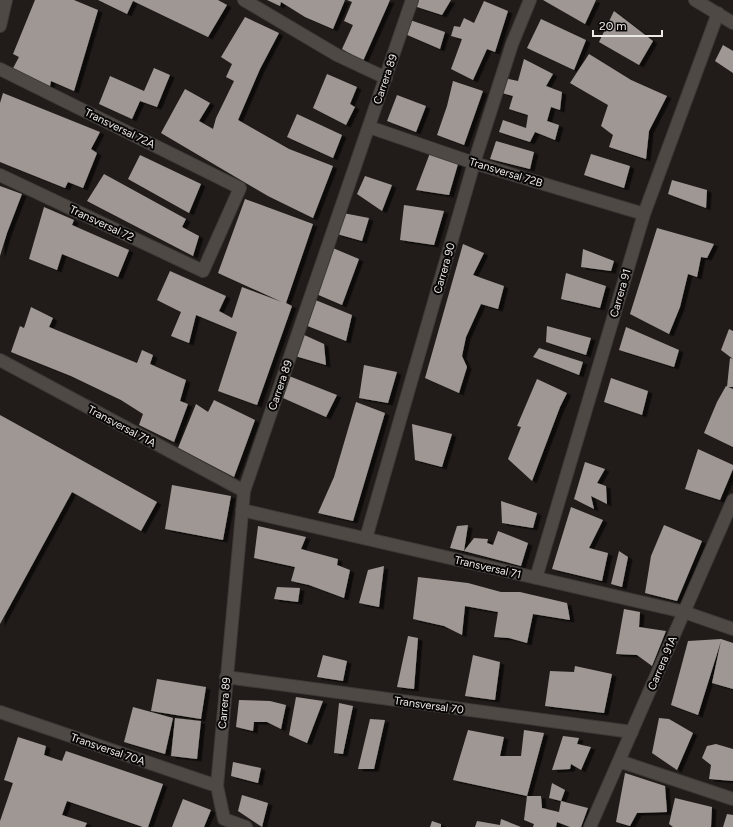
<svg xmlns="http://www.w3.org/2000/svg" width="733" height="827" viewBox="0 0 733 827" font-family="Figtree,sans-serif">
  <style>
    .building { fill: #9e9793; filter: url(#shadow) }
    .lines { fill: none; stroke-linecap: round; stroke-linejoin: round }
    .street-casing { stroke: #3c3936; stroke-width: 14 }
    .secondary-casing { stroke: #3c3936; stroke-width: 14 }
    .street { stroke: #4e4945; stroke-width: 12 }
    .secondary { stroke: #4e4945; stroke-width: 12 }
    .labels { text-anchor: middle; stroke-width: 4; stroke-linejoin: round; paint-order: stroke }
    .street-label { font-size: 11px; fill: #ece9e6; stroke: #090706 }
  </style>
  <defs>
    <filter id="shadow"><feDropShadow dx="4.5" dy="2.5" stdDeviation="0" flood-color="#0009"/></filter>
  </defs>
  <rect width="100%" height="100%" fill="#211c19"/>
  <path class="building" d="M 35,0 L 74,0 L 98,10 L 74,91 L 51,81 L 49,91 L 11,72 L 19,57 L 13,54 Z
    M 98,0 L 218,0 L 227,5 L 208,37 L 133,1 L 127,14 Z
    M 267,0 L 345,0 L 333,29 L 305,17 L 281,2 L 280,6 Z
    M 347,0 L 390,0 L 363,61 L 342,49 L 353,25 L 344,21 L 352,2 Z
    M 416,0 L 451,0 L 442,15 L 414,6 Z
    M 543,0 L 596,0 L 585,24 Z
    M 484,1 L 508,11 L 495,52 L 487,49 L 473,80 L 451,69 L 462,39 L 451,36 L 454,26 L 460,27 L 464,18 L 474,23 Z
    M 614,11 L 653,41 L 639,65 L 599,42 Z
    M 245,17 L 279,33 L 260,69 L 238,120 L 289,149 L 333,166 L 313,218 L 268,196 L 161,133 L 185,89 L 210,103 L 199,121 L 213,129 L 216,118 L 234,81 L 226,77 L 232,64 L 221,57 Z
    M 541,19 L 586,40 L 574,70 L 527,48 Z
    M 410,20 L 445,32 L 440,49 L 405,34 Z
    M 723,45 L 733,51 L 733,73 L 715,61 Z
    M 589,54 L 631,80 L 667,96 L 649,131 L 646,159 L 609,147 L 613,135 L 601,126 L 608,105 L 570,83 Z
    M 524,59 L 553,74 L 546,86 L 562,92 L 560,110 L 551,107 L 547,121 L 559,125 L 555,140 L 535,132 L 530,142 L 499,132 L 503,120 L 526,128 L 528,115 L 509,109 L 513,96 L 502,93 L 504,78 L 518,81 Z
    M 154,68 L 170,75 L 157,107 L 140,101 L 132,119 L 99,104 L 110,76 L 144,91 Z
    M 327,74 L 357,87 L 350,104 L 355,107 L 346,125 L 313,108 Z
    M 453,81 L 483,91 L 464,145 L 437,135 L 447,106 Z
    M 3,93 L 100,132 L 91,149 L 97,153 L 83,188 L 68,182 L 65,188 L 0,162 L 0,103 Z
    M 397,95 L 426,106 L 416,132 L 387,121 Z
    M 297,114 L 342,135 L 333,158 L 287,137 Z
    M 496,141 L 534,152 L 530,169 L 490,159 Z
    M 430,153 L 458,164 L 449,195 L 416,190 Z
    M 591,154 L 630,166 L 624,188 L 584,175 Z
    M 140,155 L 201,184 L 189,213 L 128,179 Z
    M 104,174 L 186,219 L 182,227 L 199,236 L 193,256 L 87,201 Z
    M 365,176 L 392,185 L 382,211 L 357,194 Z
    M 672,180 L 707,190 L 706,208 L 668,194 Z
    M 0,186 L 22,194 L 7,233 L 0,256 Z
    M 245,199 L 313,224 L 286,303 L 292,306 L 257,405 L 218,391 L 237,332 L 196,315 L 189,343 L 171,336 L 181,312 L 157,300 L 170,271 L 226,296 L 219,311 L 232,318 L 242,287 L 282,302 L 218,273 Z
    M 404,205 L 444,211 L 434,245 L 400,240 Z
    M 44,207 L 74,220 L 72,225 L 129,250 L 118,277 L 62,254 L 57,270 L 29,259 Z
    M 343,213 L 369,218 L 362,241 L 337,234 Z
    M 657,228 L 714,244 L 707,258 L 701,257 L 697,277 L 688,274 L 680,307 L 669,334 L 630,314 Z
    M 463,244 L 484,253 L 473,275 L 504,286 L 498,309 L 481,304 L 466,337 L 462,356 L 467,367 L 459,393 L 425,378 Z
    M 328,246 L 359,259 L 342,305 L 314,293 Z
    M 583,249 L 614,261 L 611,271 L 581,267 Z
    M 566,273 L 606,286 L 600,308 L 561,299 Z
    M 313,299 L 352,315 L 346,341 L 305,325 Z
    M 31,307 L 53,318 L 49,327 L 137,363 L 142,350 L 153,355 L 150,364 L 186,380 L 180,401 L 188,404 L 174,442 L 139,425 L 143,414 L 121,400 L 71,376 L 11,352 L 20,326 L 24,328 Z
    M 547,326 L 591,338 L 586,355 L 546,342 Z
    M 626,327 L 679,350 L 674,367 L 619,350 Z
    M 729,329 L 733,331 L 733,359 L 721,350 Z
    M 302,334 L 324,344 L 326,365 L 295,356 Z
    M 539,348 L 583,362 L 579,375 L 533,357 Z
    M 730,358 L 733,359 L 733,387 L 727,387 Z
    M 364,365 L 397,372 L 388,403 L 359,398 Z
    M 289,376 L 337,395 L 326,417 L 283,398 Z
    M 611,378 L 648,391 L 642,415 L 604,402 Z
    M 537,379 L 567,393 L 560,407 L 532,481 L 508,459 L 521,427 L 517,426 Z
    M 726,386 L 733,389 L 733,447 L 704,433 L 717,402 Z
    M 214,400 L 255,420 L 234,477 L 178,448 L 196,404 L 208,412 Z
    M 356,402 L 385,413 L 353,521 L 318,513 L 334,477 Z
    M 0,415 L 157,502 L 141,531 L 72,492 L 0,624 Z
    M 412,424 L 452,434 L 442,467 L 415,460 Z
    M 698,449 L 733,465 L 733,469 L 720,500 L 685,489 Z
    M 585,462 L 605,469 L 597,483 L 606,486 L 607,504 L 591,496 L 594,509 L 574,499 Z
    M 172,485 L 231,496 L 223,540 L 165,529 Z
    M 501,501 L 537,513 L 533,528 L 502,523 Z
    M 571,507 L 603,520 L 589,548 L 608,553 L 602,581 L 552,569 Z
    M 468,525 L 464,551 L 450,548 L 457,526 Z
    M 664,525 L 702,541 L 677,601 L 645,593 L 651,556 Z
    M 258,526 L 306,537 L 301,549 L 338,559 L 337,565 L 350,570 L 344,598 L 309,585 L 291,581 L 295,567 L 254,558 Z
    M 498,531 L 528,543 L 521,566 L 464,551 L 474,538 L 488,539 L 487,543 L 493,545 Z
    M 619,551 L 628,557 L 622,587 L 611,584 Z
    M 384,566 L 379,607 L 359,603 L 368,570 Z
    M 418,577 L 468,583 L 501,592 L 520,592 L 567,603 L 570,620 L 533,614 L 527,643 L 509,638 L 494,637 L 498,612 L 465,606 L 462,635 L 444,626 L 413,619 Z
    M 277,587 L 300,588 L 298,602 L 274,599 Z
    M 624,609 L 640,612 L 639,627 L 666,631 L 652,666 L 637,655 L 616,654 Z
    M 408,636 L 418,638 L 414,689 L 397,687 Z
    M 721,639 L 733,643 L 733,689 L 712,683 L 721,641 L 698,715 L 671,705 L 688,641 Z
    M 323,655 L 347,661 L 343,681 L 317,677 Z
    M 473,655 L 500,662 L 495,700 L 465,696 Z
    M 575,666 L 612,674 L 604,713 L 545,706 L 550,671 L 574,672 Z
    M 157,679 L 206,687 L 201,719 L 151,711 Z
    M 296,697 L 323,701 L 307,743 L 289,735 Z
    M 239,700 L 270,701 L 286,705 L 281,729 L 267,722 L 254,722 L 253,731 L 236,727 Z
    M 339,703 L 353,706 L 343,754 L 334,753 Z
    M 133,707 L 173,718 L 165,754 L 124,742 Z
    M 175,718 L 201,721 L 197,759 L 171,756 Z
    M 659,718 L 669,719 L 693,733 L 677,770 L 652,753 Z
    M 370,719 L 385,720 L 374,769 L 358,769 Z
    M 468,730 L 504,737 L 500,756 L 521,756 L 524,730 L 544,733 L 527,796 L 453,780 Z
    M 563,736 L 579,738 L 577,744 L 591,747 L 581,770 L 571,764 L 570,769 L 552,770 Z
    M 18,737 L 46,746 L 44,755 L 62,761 L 66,751 L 163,784 L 148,827 L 143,827 L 67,801 L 62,815 L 87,823 L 85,827 L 0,827 L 0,821 L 13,783 L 4,780 Z
    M 716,744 L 733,749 L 733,781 L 709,779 L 711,765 L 702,758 L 707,746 Z
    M 233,762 L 261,768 L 258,783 L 231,776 Z
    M 625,773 L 665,786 L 667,812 L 637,813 L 630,826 L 616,822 Z
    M 552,783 L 565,790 L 561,801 L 588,808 L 581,827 L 570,827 L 557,822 L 556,827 L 533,827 L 534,824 L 524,820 L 527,796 L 541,796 L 542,808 L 559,812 L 561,801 L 549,798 Z
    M 242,795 L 268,803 L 262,827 L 238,811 Z
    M 675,798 L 712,807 L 711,827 L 673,827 L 669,824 Z
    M 183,799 L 211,810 L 204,827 L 172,827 Z
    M 727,814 L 733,815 L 733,827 L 723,827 Z
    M 501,819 L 521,827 L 475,827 L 477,821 L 500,825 Z
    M 432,821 L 441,824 L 441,827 L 430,827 Z"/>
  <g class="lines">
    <defs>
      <path id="street" d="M 244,0 L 337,55 L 386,78
        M 695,0 L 733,23
        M 0,69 L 240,188 L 203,271 L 0,175
        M 369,127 L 474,163 L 644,214
        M 0,360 L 244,491
        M 242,510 L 684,612 L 733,629
        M 366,538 L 474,163 L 512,44 L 530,0
        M 536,578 L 644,214 L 718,13
        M 226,677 L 632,732
        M 0,712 L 217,786
        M 619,761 L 733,799
        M 246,827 L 224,819 L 217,786 L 244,491 L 412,0
        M 590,827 L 733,500"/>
      <path id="secondary" d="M 0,26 L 6,0"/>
    </defs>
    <use href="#street" class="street-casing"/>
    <use href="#secondary" class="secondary-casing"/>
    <use href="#street" class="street"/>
    <use href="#secondary" class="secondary"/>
  </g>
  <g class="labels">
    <g class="street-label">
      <text transform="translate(385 79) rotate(-71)" y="4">Carrera 89</text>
      <text transform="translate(120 128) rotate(26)" y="4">Transversal 72A</text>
      <text transform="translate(506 172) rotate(17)" y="4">Transversal 72B</text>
      <text transform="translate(102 223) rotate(25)" y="4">Transversal 72</text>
      <text transform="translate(444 268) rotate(-74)" y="4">Carrera 90</text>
      <text transform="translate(620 293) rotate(-74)" y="4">Carrera 91</text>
      <text transform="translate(280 385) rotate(-71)" y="4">Carrera 89</text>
      <text transform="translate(122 426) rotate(28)" y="4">Transversal 71A</text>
      <text transform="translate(488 567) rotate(13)" y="4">Transversal 71</text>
      <text transform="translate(662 663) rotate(-67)" y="4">Carrera 91A</text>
      <text transform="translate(224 703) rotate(-85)" y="4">Carrera 89</text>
      <text transform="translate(429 705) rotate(8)" y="4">Transversal 70</text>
      <text transform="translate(108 749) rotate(19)" y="4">Transversal 70A</text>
    </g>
  </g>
  <path d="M593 30v6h69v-6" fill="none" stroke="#ece9e6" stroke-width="2"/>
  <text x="599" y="30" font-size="12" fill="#ece9e6" stroke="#090706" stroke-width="3" paint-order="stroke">20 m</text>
</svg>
